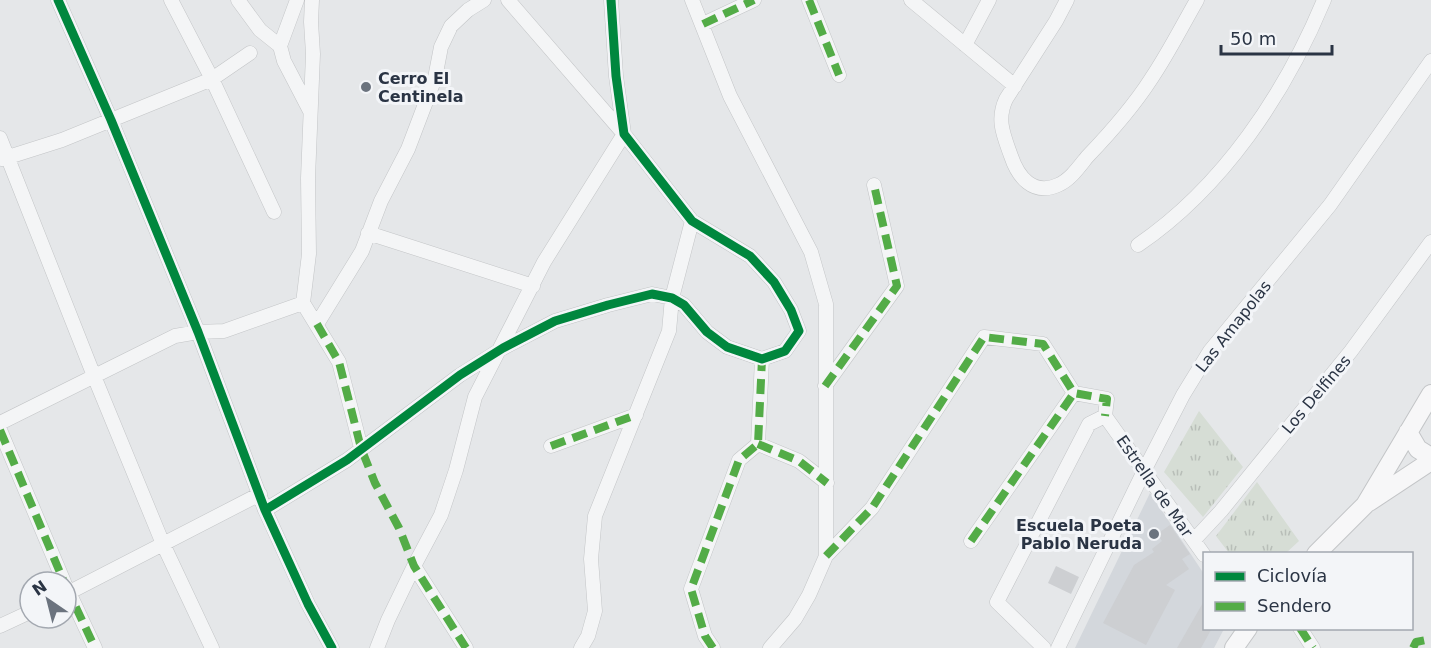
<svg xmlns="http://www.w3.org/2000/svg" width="1431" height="648" viewBox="0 0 1431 648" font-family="'DejaVu Sans',sans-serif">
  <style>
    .built { fill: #d3d7dc }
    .grass { fill: url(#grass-tufts) }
    .building { fill: #cdcfd2 }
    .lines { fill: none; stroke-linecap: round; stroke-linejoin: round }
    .street-casing { stroke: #c3c5c7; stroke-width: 15 }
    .secondary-casing { stroke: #c3c5c7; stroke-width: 20 }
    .street { stroke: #f4f5f6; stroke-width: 14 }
    .secondary { stroke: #f7f7f8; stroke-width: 18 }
    .quiet { stroke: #53ac47; stroke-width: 8; stroke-dasharray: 15 8; stroke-linecap: butt }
    .cycleway-casing { stroke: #f3f5f8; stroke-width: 13 }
    .cycleway { stroke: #00873e; stroke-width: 9 }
    .poi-dot { fill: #6b737e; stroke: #f3f5f8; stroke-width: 2 }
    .labels { text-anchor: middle; stroke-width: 6; stroke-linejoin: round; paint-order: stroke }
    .poi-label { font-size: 16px; font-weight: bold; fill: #2a3444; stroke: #f3f5f8; text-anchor: start }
    .street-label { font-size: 16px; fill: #2a3444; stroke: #f3f5f8 }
  </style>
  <defs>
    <pattern id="grass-tufts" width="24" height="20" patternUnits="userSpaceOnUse" patternTransform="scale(1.5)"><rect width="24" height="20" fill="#d6ddd5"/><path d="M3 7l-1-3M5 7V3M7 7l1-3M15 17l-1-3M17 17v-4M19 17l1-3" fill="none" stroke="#b8beb8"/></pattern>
  </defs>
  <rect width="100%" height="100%" fill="#e5e7e9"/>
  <path class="built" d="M 1150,493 L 1204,574 L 1204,628 L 1224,629 L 1214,648 L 1075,648 Z"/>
  <path class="grass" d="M 1199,411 L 1243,467 L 1203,517 L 1164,472 Z
    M 1257,482 L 1299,541 L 1286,553 L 1229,553 L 1216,536 Z"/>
  <path class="building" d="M 1170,525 L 1190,554 L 1182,559 L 1189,569 L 1166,585 L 1175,590 L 1146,645 L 1103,623 L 1134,565 L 1154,552 L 1152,549 L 1162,541 L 1157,534 Z
    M 1056,566 L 1079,577 L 1071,594 L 1048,583 Z
    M 1204,601 L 1204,628 L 1212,628 L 1201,648 L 1177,648 Z"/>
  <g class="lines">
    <defs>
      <path id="street" d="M 58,0 L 111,120 L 198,332 L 265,510 L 308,604 L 332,648
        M 171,0 L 212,79 L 274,212
        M 238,0 L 260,30 L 280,46
        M 297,0 L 280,46 L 284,61 L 310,111
        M 312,0 L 311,22 L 313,54 L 308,178 L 309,254 L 303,303 L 339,362 L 361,448
        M 692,0 L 730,96 L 811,252 L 826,304 L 826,556 L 809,595 L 795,619 L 770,648
        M 809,0 L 839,75
        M 911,0 L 1015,86
        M 1067,0 L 1056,21 L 1006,99 C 996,120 1004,136 1011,156 C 1018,177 1033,196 1058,185 C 1070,180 1079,167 1087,157 C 1110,133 1133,107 1151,79 C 1168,54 1182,26 1197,0
        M 703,24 L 754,0
        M 965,45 L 989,0
        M 0,138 L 94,376 L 163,544 L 212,648
        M 2,159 L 62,140 L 212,79 L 250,53
        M 368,233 L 533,286
        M 1138,245 C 1223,187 1285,94 1324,0
        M 317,324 L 362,251 L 381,201 L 408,149 L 435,78 L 441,47 L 451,26 L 468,10 L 484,0
        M 825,386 L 897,286 L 874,185
        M 1105,416 L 1204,555
        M 0,423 L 175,336 L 198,332 L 224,331 L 303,303
        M 0,430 L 64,582
        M 758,444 L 799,461 L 827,483
        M 551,446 L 636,415
        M 265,510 L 347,460 L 460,375 L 503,348 L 555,321 L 608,305 L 652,294 L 672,298 L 684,305 L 707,332 L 727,347 L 762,359 L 785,351 L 799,331 L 791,310 L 774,282 L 750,256 L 692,221 L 624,134 L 616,76 L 611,0
        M 1194,540 L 1221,511 L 1351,351 L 1431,242
        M 971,541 L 1074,393
        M 826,556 L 872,508 L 984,337 L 1043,344 L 1074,393 L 1107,399 L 1105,416
        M 414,566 L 466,648
        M 66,586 L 95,648
        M 66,594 L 260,494
        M 0,626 L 30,612
        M 1300,628 L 1313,648
        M 377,648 L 388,620 L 414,566 L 441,515 L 456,470 L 475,397 L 544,262 L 624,134 L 508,0
        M 581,648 L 588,636 L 595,611 L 591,559 L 595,516 L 669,331 L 672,298 L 692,221
        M 713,648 L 705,636 L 691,589 L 739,460 L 758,444 L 762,359
        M 1044,648 L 997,602 L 1089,424 L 1105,416
        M 1058,648 L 1144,471 L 1183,395 L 1210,351 L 1330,205 L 1431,61"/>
      <path id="secondary" d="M 1408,432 L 1418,449 L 1431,457
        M 1369,502 L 1431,461
        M 1316,554 L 1365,505 L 1431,394
        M 1234,648 L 1248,628"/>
    </defs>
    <use href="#street" class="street-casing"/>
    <use href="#secondary" class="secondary-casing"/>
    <use href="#street" class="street"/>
    <use href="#secondary" class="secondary"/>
    <path class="quiet" d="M 809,0 L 839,75
      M 703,24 L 754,0
      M 317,324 L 339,362 L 361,448 L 375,483 L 399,528 L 414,566 L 466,648
      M 825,386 L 897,286 L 874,185
      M 0,430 L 64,582
      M 758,444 L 799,461 L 827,483
      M 551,446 L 636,415
      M 971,541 L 1074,393
      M 826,556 L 872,508 L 984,337 L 1043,344 L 1074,393 L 1107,399 L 1105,416
      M 66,586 L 95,648
      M 1300,628 L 1313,648
      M 713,648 L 705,636 L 691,589 L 739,460 L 758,444 L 762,359
      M 1413,648 L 1416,642 L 1431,639"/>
    <defs>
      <path id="cycleway" d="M 58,0 L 111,120 L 198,332 L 265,510 L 308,604 L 332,648
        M 265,510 L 347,460 L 460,375 L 503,348 L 555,321 L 608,305 L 652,294 L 672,298 L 684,305 L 707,332 L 727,347 L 762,359 L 785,351 L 799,331 L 791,310 L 774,282 L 750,256 L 692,221 L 624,134 L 616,76 L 611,0"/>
    </defs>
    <use href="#cycleway" class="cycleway-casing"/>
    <use href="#cycleway" class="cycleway"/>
  </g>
  <g class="poi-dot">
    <circle cx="366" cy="87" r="6"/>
    <circle cx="1154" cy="534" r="6"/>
  </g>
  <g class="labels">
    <g class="poi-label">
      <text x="378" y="84">Cerro El<tspan x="378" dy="18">Centinela</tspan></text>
      <text x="1142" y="531" text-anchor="end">Escuela Poeta<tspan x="1142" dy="18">Pablo Neruda</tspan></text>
    </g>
    <g class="street-label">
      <text transform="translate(1233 326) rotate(-52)" y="6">Las Amapolas</text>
      <text transform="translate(1316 394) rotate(-50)" y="6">Los Delfines</text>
      <text transform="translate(1155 486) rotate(55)" y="6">Estrella de Mar</text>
    </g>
  </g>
  <rect x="1203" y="552" width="210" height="78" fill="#f3f5f8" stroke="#a3a8b0" stroke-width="1.5"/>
  <rect x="1215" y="572" width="30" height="9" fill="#00873e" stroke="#a3a8b0" stroke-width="1.5"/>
  <text x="1257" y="582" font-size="18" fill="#2a3444">Ciclovía</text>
  <rect x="1215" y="602" width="30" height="9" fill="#53ac47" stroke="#a3a8b0" stroke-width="1.5"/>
  <text x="1257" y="612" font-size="18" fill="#2a3444">Sendero</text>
  <g transform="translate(48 600) rotate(325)"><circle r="28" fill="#f3f5f8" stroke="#a3a8b0" stroke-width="1.5"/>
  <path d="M0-4.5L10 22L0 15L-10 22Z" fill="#6b737e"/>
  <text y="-9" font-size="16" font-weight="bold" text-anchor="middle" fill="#2a3444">N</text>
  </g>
  <path d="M1221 45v9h111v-9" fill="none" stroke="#2a3444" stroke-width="3"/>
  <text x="1230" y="45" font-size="18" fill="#2a3444" stroke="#f3f5f8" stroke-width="4.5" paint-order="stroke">50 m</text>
</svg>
